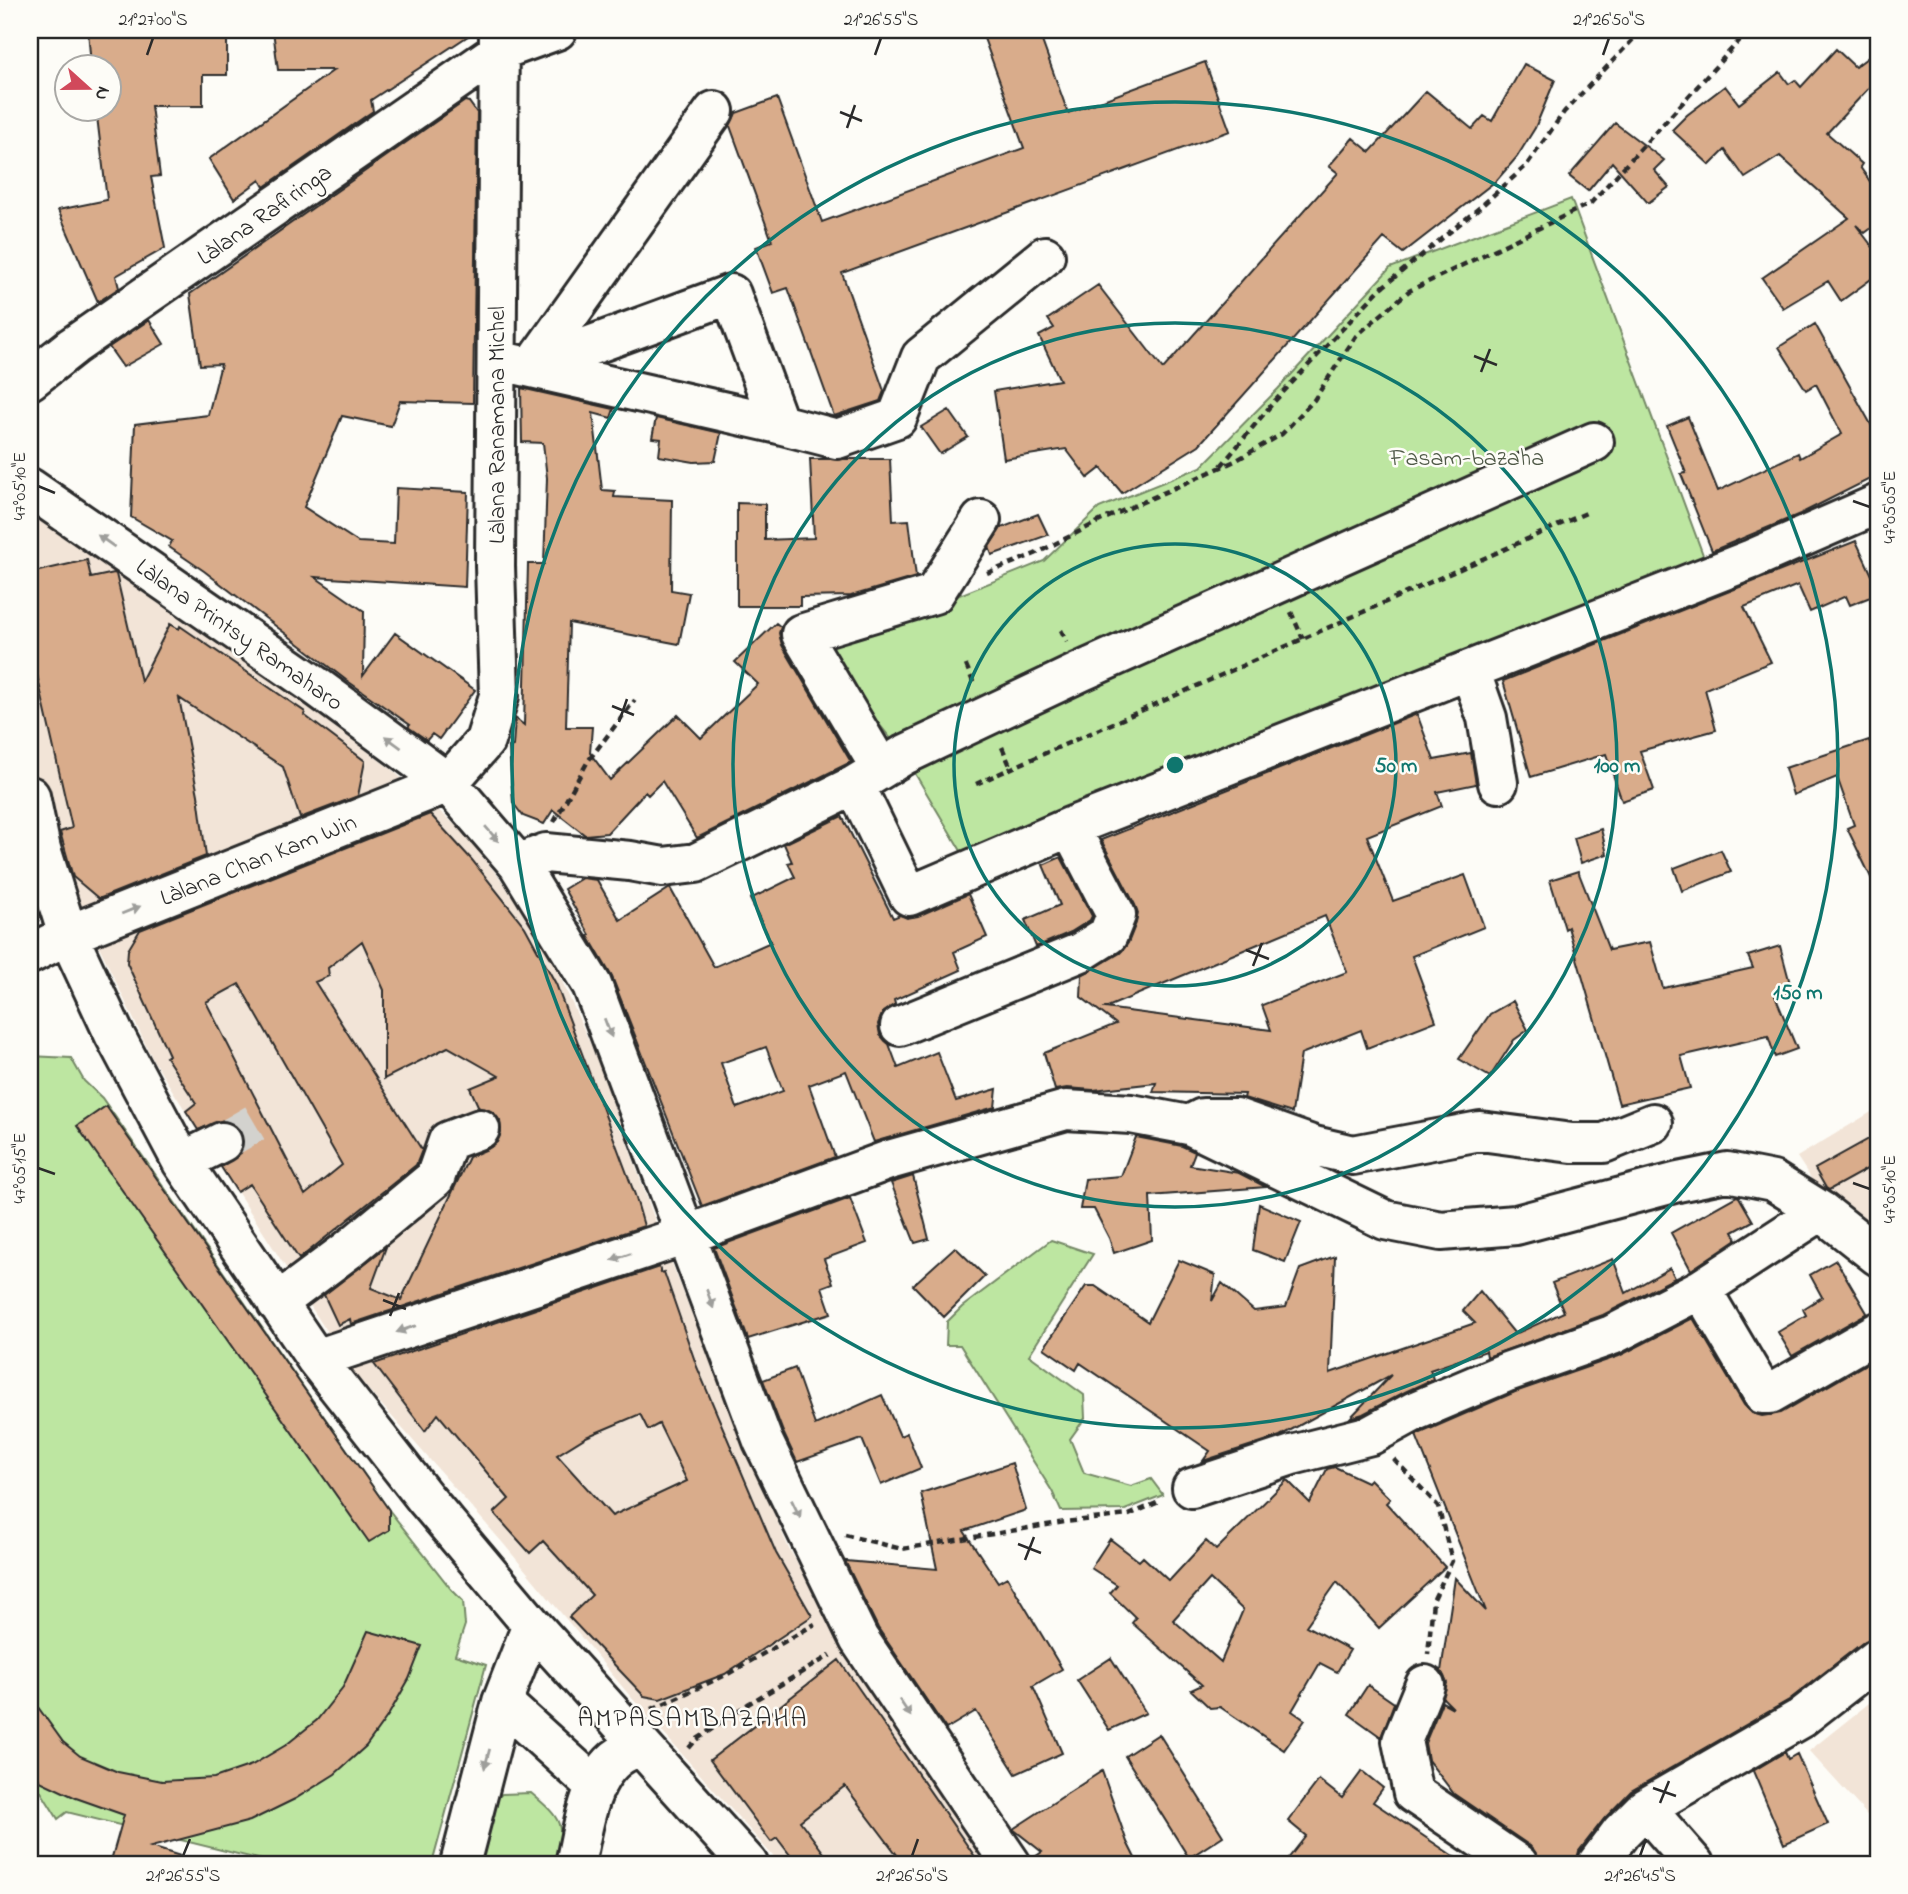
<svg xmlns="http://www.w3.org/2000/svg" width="1908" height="1894" viewBox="0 0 1908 1894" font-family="'Indie Flower',sans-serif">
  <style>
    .built { fill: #f2e4d7 }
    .green { fill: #bde6a1; stroke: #748866; stroke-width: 2 }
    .building { fill: #d9ac8b; stroke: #2b2b2b; stroke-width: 2; fill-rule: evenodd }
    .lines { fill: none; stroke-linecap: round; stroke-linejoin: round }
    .minor-tunnel { stroke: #d3d2ce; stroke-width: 38; stroke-dasharray: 38 19; stroke-linecap: butt }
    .minor-casing { stroke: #2b2b2b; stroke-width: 44 }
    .path { stroke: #2b2b2b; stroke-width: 4.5; stroke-dasharray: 7 5; stroke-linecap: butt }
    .minor { stroke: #fdfcf7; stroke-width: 38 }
    .oneway { fill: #9e9e9b }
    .ticks { fill: none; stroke: #2b2b2b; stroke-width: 2.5 }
    .ring { fill: none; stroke: #0f766e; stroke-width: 3.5 }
    .labels { text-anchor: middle; stroke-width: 5; stroke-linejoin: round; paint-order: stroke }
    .street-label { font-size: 24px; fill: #2b2b2b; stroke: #fdfcf7 }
    .park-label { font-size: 24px; fill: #505a48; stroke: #fdfcf7 }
    .neighbourhood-label { font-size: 26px; letter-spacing: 2px; fill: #2b2b2b; stroke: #fdfcf7 }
    .centre { fill: #0f766e; stroke: #fdfcf7; stroke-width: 3.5 }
    .ring-label { font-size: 21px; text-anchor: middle; font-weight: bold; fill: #0f766e; stroke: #fdfcf7; stroke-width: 5; stroke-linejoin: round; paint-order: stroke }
    .neatline { fill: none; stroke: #2b2b2b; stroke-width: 2.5 }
    .ticks-label { font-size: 18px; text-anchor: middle; fill: #2b2b2b }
  </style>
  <rect width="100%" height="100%" fill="#fdfcf7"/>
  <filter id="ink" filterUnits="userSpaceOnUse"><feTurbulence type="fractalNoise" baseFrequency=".0143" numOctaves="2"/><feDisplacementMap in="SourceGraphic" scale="14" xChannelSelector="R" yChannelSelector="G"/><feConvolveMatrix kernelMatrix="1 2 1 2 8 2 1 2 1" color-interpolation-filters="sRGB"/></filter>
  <g filter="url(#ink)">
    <path class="built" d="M 36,514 L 177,606 L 391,769 L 460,829 L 535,921 L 598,1061 L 656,1223 L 716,1375 L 789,1549 L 860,1666 L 993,1864 L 780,1864 L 630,1696 L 502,1542 L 352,1371 L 153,1060 L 49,841 L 30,741 L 30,518 Z
      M 1878,1108 L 1878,1229 L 1818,1189 L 1797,1157 Z
      M 1878,1696 L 1878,1827 L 1809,1751 Z"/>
    <path class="green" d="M 1571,199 L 1706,563 L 967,861 L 904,755 L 820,651 L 1044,561 L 1099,508 L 1201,467 L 1278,389 L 1390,268 Z
      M 30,1056 L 71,1058 L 84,1081 L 102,1098 L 389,1510 L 451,1589 L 463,1601 L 465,1625 L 455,1655 L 486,1665 L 432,1864 L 278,1864 L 67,1812 L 58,1819 L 30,1774 Z
      M 1051,1240 L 1093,1254 L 1029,1355 L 1084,1395 L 1085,1418 L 1070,1439 L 1084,1473 L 1131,1486 L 1151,1479 L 1163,1495 L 1125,1510 L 1061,1511 L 1052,1491 L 960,1345 L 946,1345 L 947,1322 L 962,1307 Z
      M 531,1793 C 563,1820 565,1824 555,1864 L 468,1864 L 482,1810 L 502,1794 Z"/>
    <path class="building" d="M 88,30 L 213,30 L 213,37 L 227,37 L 227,75 L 203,75 L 203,106 L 151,106 L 160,176 L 151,177 L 165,248 L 116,276 L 119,288 L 98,302 L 58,210 L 107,200 L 96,108 L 108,108 L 108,66 L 91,66 Z
      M 273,30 L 477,30 L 371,100 L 373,111 L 264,187 L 260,180 L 234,199 L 209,159 L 334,70 L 278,70 Z
      M 981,30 L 1038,30 L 1068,113 L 1205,62 L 1230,131 L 842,273 L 884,391 L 880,401 L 834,416 L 788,288 L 773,293 L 756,247 L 772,241 L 730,126 L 736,113 L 777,98 L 822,222 L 1024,148 Z
      M 1836,49 L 1855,67 L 1878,50 L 1878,78 L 1827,133 L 1862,164 L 1860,167 L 1878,193 L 1878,223 L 1865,233 L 1856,225 L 1878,254 L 1878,274 L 1841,301 L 1828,281 L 1783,308 L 1762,278 L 1849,218 L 1780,156 L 1745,178 L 1725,150 L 1710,165 L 1672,130 L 1687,115 L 1725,86 L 1739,104 L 1780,72 L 1789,84 L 1795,80 L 1801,87 Z
      M 1524,64 L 1555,80 L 1535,128 L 1517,157 L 1497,180 L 1403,253 L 1384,238 L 1199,445 L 1122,493 L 1101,468 L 1088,478 L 1066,449 L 1004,459 L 994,391 L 1060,380 L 1039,336 L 1054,328 L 1048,319 L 1098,285 L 1163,369 L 1338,173 L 1329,166 L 1353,138 L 1370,152 L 1426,91 L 1472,129 L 1484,116 L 1492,121 Z
      M 465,101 L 469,102 L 477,113 L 473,403 L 400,401 L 391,426 L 342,416 L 304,507 L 358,542 L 394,544 L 396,488 L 468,492 L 465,587 L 315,577 L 364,611 L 363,676 L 395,633 L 475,690 L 439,739 L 432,734 L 427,740 L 408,727 L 410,725 L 346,680 L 204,571 L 169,547 L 172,541 L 131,517 L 135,424 L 208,415 L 221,364 L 200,365 L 190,294 Z
      M 1615,123 L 1664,160 L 1654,170 L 1669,187 L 1648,203 L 1612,162 L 1588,191 L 1569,176 Z
      M 149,320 L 164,344 L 123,367 L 109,347 Z
      M 1815,324 L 1878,437 L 1878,475 L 1800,514 L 1712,551 L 1681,474 L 1686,473 L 1667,426 L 1688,417 L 1718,491 L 1798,453 L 1800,458 L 1842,434 L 1816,384 L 1806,390 L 1779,347 Z
      M 521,388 L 614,409 L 611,418 L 593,413 L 602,490 L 615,491 L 614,497 L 672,500 L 671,590 L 689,593 L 679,644 L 569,623 L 566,727 L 592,727 L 590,753 L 610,780 L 678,715 L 701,738 L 758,684 L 735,662 L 776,623 L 781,627 L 779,633 L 782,645 L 851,762 L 697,838 L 662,781 L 648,795 L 645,792 L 607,833 L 585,835 L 553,810 L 544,824 L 523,816 L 513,803 L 509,747 L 513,746 L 515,718 L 524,725 L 528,564 L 544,564 L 547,478 L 543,443 L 522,442 Z
      M 949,410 L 968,437 L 940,454 L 921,427 Z
      M 656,418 L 721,433 L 715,461 L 694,462 L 659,456 L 661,439 L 652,438 Z
      M 810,459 L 890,459 L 893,521 L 909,520 L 916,577 L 851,596 L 800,597 L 800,606 L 737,606 L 737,503 L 765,504 L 765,540 L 814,538 Z
      M 1038,514 L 1048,535 L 992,555 L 989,547 L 1001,528 Z
      M 1856,541 L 1878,588 L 1878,594 L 1850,605 L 1846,596 L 1810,612 L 1798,585 L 1744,607 L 1771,662 L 1705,689 L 1716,730 L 1640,751 L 1654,790 L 1622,801 L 1606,754 L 1531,777 L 1503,681 Z
      M 87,560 L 91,578 L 114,573 L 116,574 L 141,681 L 170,624 L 179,629 L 180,626 L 305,712 L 304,715 L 365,761 L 358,796 L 300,818 L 283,767 L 179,698 L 198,795 L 206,856 L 101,898 L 98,898 L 73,877 L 60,832 L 72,828 L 30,644 L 30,573 Z
      M 1417,714 L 1434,760 L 1471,753 L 1476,784 L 1437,792 L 1442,806 L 1367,836 L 1393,901 L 1465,875 L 1484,927 L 1412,956 L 1436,1021 L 1367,1048 L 1361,1030 L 1301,1054 L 1292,1113 L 1244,1098 L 1245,1094 L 1153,1092 L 1156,1083 L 1093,1090 L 1067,1088 L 1055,1090 L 1044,1053 L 1116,1024 L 1081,997 L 1082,975 L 1120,953 L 1128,943 L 1136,923 L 1138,913 L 1135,905 L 1101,840 ZM 1325,916 L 1347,972 L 1262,1005 L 1271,1030 L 1105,1008 Z
      M 1869,740 L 1878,762 L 1878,892 L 1847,828 L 1854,825 L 1837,777 L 1793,795 L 1785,768 Z
      M 430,814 L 472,860 L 525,927 L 556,984 L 635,1195 L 644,1226 L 351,1324 L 350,1319 L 338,1325 L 324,1295 L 386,1247 L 371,1288 L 401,1300 L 469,1157 L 488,1149 L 497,1142 L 501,1133 L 500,1121 L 493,1112 L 479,1108 L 470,1088 L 499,1076 L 448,1047 L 384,1079 L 384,990 L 362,941 L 328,968 L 329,976 L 315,982 L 422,1150 L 416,1165 L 299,1259 L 250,1184 L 237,1192 L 221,1167 L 241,1153 L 244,1143 L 241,1132 L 233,1123 L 223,1120 L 198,1130 L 186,1111 L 196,1103 L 166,1057 L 169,1055 L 127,963 L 128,950 L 140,930 ZM 239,984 L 342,1165 L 305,1195 L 206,1002 Z
      M 842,816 L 893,918 L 900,915 L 907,918 L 918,916 L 968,894 L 987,937 L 954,952 L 961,970 L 894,1000 L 895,1004 L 883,1012 L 878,1024 L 880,1035 L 889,1044 L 898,1068 L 937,1052 L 956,1101 L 997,1089 L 995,1107 L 874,1142 L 846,1071 L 809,1085 L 835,1157 L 702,1206 L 612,977 L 588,936 L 590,935 L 564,889 L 582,878 L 597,880 L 620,920 L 670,888 L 714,967 L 771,942 L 750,899 L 795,877 L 788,863 L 792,862 L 784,844 ZM 766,1047 L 783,1091 L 737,1108 L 721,1063 Z
      M 1601,829 L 1607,854 L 1581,863 L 1574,838 Z
      M 1721,850 L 1731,872 L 1682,891 L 1674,868 Z
      M 1061,857 L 1092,916 L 1090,920 L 1071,932 L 1036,947 L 1025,920 L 1060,905 L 1043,865 Z
      M 1578,871 L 1609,950 L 1650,942 L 1663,988 L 1753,968 L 1748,956 L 1780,946 L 1792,991 L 1775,996 L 1797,1049 L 1775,1057 L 1768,1036 L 1681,1056 L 1690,1088 L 1619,1104 L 1568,927 L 1565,929 L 1550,880 Z
      M 1513,1001 L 1528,1030 L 1514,1040 L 1490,1077 L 1459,1059 L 1490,1014 Z
      M 106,1106 L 389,1510 L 389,1530 L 369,1542 L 77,1126 Z
      M 1878,1134 L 1878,1163 L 1829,1190 L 1826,1188 L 1815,1169 Z
      M 1136,1137 L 1182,1146 L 1195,1152 L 1190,1165 L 1239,1173 L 1266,1187 L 1150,1196 L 1152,1240 L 1114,1253 L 1109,1238 L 1094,1209 L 1080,1209 L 1085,1179 L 1121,1176 Z
      M 913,1176 L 929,1239 L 915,1243 L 891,1183 Z
      M 1737,1196 L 1739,1197 L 1753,1221 L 1733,1232 L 1737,1239 L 1691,1270 L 1671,1233 Z
      M 850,1198 L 867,1243 L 824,1259 L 833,1283 L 822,1287 L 831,1313 L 748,1339 L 714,1248 Z
      M 1259,1204 L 1301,1222 L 1285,1262 L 1253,1250 Z
      M 955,1247 L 985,1276 L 944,1317 L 913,1285 Z
      M 1335,1256 L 1330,1373 L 1475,1323 L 1463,1311 L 1480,1291 L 1515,1334 L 1564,1312 L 1552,1283 L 1613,1259 L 1626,1293 L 1670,1268 L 1675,1278 L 1603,1315 L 1487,1357 L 1486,1351 L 1430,1370 L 1433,1379 L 1405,1392 L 1363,1414 L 1350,1418 L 1391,1375 L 1280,1436 L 1203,1461 L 1210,1451 L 1080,1363 L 1076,1370 L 1044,1348 L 1086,1286 L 1095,1286 L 1148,1322 L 1179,1260 L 1215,1275 L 1212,1301 L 1222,1283 L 1254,1311 L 1286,1307 L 1300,1269 Z
      M 1836,1260 L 1867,1313 L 1792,1356 L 1778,1332 L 1806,1315 L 1803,1309 L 1822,1297 L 1810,1275 Z
      M 659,1267 L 661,1273 L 664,1272 L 697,1367 L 776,1553 L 812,1616 L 725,1674 L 660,1699 L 644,1696 L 569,1617 L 592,1595 L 543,1541 L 530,1553 L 494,1513 L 509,1499 L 438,1414 L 425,1431 L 374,1364 ZM 640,1414 L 648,1430 L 659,1424 L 687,1481 L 612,1516 L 557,1455 L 586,1437 Z
      M 1693,1318 L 1744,1405 L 1752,1413 L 1762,1416 L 1781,1413 L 1878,1357 L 1878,1637 L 1865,1641 L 1789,1700 L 1631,1791 L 1604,1819 L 1579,1851 L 1576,1864 L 1547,1864 L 1539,1858 L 1530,1846 L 1454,1794 L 1428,1760 L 1425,1743 L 1442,1702 L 1453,1708 L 1443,1698 L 1447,1683 L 1441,1671 L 1455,1578 L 1486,1611 L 1416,1435 L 1515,1392 L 1619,1356 Z
      M 795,1368 L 815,1425 L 882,1395 L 900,1436 L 907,1433 L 921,1468 L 881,1485 L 862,1439 L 797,1462 L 783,1432 L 763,1380 Z
      M 1012,1463 L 1026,1510 L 964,1531 L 998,1582 L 1007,1577 L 1062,1669 L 1033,1686 L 1062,1753 L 1016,1774 L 976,1711 L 946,1729 L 878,1628 L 845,1561 L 937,1569 L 921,1493 Z
      M 1335,1467 L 1367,1482 L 1370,1479 L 1390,1499 L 1386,1503 L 1445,1567 L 1379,1628 L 1337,1582 L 1306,1626 L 1350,1650 L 1337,1672 L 1320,1663 L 1292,1711 L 1305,1720 L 1284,1750 L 1220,1707 L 1210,1708 L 1191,1690 L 1202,1685 L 1132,1623 L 1136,1618 L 1110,1593 L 1117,1585 L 1091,1568 L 1110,1539 L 1139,1561 L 1143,1557 L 1169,1581 L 1206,1541 L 1216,1550 L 1287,1480 L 1310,1503 L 1327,1469 ZM 1210,1579 L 1243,1610 L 1221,1662 L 1173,1620 Z
      M 368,1631 L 422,1646 L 409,1679 L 389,1714 L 366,1746 L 335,1774 L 295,1799 L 250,1821 L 151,1847 L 187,1858 L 187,1864 L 110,1864 L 124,1815 L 76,1798 L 40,1781 L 30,1766 L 30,1696 L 63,1742 L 80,1756 L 118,1772 L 162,1781 L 214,1778 L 252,1765 L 286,1745 L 317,1720 L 343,1687 Z
      M 1111,1658 L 1146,1713 L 1109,1730 L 1077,1680 Z
      M 839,1660 L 898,1745 L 980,1864 L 904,1864 L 845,1786 L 800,1821 L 832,1864 L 797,1864 L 777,1838 L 771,1842 L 710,1760 Z
      M 1368,1685 L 1394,1703 L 1381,1737 L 1349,1714 Z
      M 1159,1734 L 1223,1836 L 1189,1858 L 1125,1756 Z
      M 1785,1752 L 1788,1759 L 1797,1754 L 1828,1824 L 1784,1844 L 1753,1771 Z
      M 1102,1771 L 1127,1842 L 1138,1864 L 1033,1864 L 1032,1859 L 1042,1852 L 1013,1829 Z
      M 1362,1771 L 1383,1788 L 1373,1802 L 1465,1864 L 1284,1864 L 1306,1836 L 1288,1821 L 1319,1780 L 1342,1798 Z"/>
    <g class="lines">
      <path class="minor-tunnel" d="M 222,1142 L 265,1117"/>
      <defs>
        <path id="minor" d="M 497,360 L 779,424 L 837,439 L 897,418 L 921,357 L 1045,256
          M 532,367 L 731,294 L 779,424
          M 532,367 L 714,111
          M 30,380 L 73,346 L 499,51 L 557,30
          M 30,488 L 313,684 L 448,783 L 518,864 L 592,985 L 763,1441 L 859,1639 L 1011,1864
          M 1470,670 L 1487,718 L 1498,783
          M 881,769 L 801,634 L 934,594 L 981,520
          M 855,785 L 904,755 L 1080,672 L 1594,442
          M 30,796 L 41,849 L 68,935 L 114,1034 L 182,1162 L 316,1359 L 425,1498 L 532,1625 L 748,1864
          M 518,864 L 546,853 L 630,861 L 663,867 L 696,863 L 855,785 L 909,896 L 1070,827 L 1752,559 L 1878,504
          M 30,954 L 68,935 L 448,783 L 485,741 L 499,696 L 495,566 L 499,30
          M 900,1026 L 1081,952 L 1108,935 L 1116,915 L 1070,827
          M 1191,1124 L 1203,1118 L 1236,1118 L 1314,1146 L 1353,1155 L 1480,1131 L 1572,1143 L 1604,1143 L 1653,1123
          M 182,1162 L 222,1142
          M 1701,1289 L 1763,1394 L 1770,1394 L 1878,1332
          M 277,1303 L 348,1250 L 435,1178 L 448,1141 L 480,1129
          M 316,1359 L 686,1235 L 889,1160 L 1066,1110 L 1131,1114 L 1189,1125 L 1385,1220 L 1441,1231 L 1516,1225 L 1678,1182 L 1727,1172 L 1773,1181 L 1821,1211 L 1878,1256
          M 1192,1488 L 1292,1455 L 1371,1435 L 1415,1411 L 1507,1372 L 1612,1335 L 1701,1289 L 1821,1211
          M 1425,1685 L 1402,1741 L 1413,1793 L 1518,1864
          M 502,1702 L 595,1786
          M 1645,1808 L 1694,1864
          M 460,1864 L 502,1702 L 532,1625
          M 575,1864 C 585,1822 590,1757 641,1747
          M 1597,1864 L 1621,1832 L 1645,1808 L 1801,1718 L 1878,1658"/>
      </defs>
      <use href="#minor" class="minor-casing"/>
      <path class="path" d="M 1221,466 L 1272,404 L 1379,290 L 1479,208 L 1526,166 L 1564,112 L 1642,30
        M 987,573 L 1035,554 L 1102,520 L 1235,461 L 1282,434 L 1314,400 L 1356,336 L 1409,291 L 1591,203 L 1749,30
        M 1291,612 L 1303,639
        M 1061,630 L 1067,642
        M 966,665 L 974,684
        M 1002,747 L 1011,768
        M 976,784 L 1586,513
        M 554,822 L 588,761 L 635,700
        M 1394,1459 L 1438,1506 L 1452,1561 L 1433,1601 L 1428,1654
        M 845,1535 L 902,1549 L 1065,1522 L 1129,1515 L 1161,1501
        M 652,1709 L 728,1674 L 815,1624
        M 689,1748 L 696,1740 L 748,1704 L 831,1655"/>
      <use href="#minor" class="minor"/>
    </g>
    <defs><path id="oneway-solid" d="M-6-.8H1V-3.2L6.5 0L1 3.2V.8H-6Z" transform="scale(1.75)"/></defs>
    <g class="oneway">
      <use href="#oneway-solid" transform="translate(106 541) rotate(-145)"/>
      <use href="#oneway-solid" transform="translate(393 742) rotate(-144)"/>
      <use href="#oneway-solid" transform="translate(492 834) rotate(49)"/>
      <use href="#oneway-solid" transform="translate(131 910) rotate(-22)"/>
      <use href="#oneway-solid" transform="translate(608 1028) rotate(69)"/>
      <use href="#oneway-solid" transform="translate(621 1257) rotate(161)"/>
      <use href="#oneway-solid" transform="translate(710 1299) rotate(70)"/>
      <use href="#oneway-solid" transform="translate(406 1329) rotate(161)"/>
      <use href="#oneway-solid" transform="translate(796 1509) rotate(64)"/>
      <use href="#oneway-solid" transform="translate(905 1708) rotate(56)"/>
      <use href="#oneway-solid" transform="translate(487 1759) rotate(105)"/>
    </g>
  </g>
  <path class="ticks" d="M 147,55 L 153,38M 875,55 L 881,38M 1603,55 L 1609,38M 840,112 L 862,121M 847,128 L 855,105M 1474,356 L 1497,365M 1481,372 L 1490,349M 38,486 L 55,493M 1853,501 L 1870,507M 612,706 L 634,715M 619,722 L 627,699M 1246,950 L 1269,959M 1253,966 L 1262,943M 38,1168 L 55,1174M 1853,1183 L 1870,1189M 383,1300 L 406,1309M 390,1316 L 399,1293M 1018,1544 L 1041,1553M 1025,1560 L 1034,1537M 1653,1788 L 1676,1796M 1660,1803 L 1669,1781M 183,1856 L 190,1839M 912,1856 L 918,1839M 1640,1856 L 1646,1839"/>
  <g class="ring">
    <circle cx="1175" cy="765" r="221"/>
    <circle cx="1175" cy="765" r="442"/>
    <circle cx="1175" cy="765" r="663"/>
  </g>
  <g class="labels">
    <g class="street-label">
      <text transform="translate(264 214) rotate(-35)" y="8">Làlana Rafiringa</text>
      <text transform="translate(496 425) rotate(-90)" y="8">Làlana Ranamana Michel</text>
      <text transform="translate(240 634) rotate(35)" y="8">Làlana Printsy Ramaharo</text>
      <text transform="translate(258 859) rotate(-22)" y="8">Làlana Chan Kam Win</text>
    </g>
    <g class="park-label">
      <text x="1467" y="465">Fasam-bazaha</text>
    </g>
    <g class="neighbourhood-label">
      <text x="693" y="1726">AMPASAMBAZAHA</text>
    </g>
  </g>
  <circle cx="1175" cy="765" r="10" class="centre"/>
  <g class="ring-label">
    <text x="1396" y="772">50 m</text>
    <text x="1617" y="772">100 m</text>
    <text x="1798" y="999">150 m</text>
  </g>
  <rect width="1908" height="1894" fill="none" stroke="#fdfcf7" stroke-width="77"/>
  <g transform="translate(88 88) rotate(111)"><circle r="33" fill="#fdfcf7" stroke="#a9a8a5" stroke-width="2"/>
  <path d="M0-5L12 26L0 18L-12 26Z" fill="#d1495b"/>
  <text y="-10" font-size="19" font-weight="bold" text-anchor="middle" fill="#2b2b2b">N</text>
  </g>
  <rect x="38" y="38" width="1832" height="1818" class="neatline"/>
  <g class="ticks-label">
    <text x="153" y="25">21°27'00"S</text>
    <text x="881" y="25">21°26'55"S</text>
    <text x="1609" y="25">21°26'50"S</text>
    <text transform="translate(19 486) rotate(-90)" y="6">47°05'10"E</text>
    <text transform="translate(1889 507) rotate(-90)" y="6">47°05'05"E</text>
    <text transform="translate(19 1168) rotate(-90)" y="6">47°05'15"E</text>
    <text transform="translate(1889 1189) rotate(-90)" y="6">47°05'10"E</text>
    <text x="183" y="1881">21°26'55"S</text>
    <text x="912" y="1881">21°26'50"S</text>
    <text x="1640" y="1881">21°26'45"S</text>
  </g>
</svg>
